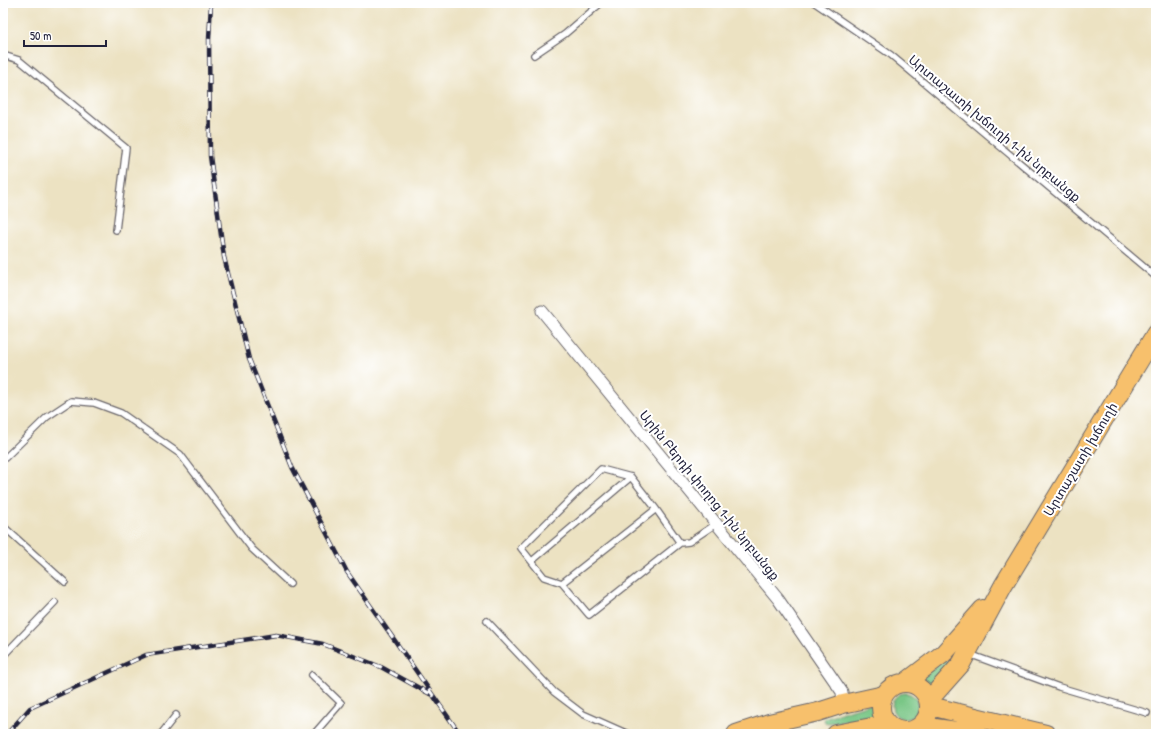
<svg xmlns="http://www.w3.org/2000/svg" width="1159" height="737" viewBox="0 0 1159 737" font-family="'Patrick Hand','Noto Sans Armenian',sans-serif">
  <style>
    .green { fill: #79c686; stroke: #4e7460 }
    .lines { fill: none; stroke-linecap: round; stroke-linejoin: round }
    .service-casing { stroke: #69656a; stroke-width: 8 }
    .minor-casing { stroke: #69656a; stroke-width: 13 }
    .primary-casing { stroke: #69656a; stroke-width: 20 }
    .service { stroke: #fff; stroke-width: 5.5 }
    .minor { stroke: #fff; stroke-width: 11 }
    .primary { stroke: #f7c06c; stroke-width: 18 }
    .rail-casing { stroke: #22223b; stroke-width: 4.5 }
    .rail { stroke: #fff; stroke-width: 3; stroke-dasharray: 9; stroke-linecap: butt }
    .labels { text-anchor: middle; stroke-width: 4; stroke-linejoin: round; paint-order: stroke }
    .street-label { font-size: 13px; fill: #22223b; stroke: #fff }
  </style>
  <rect width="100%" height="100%" fill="#fff"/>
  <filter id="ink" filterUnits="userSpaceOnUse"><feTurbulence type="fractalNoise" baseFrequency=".025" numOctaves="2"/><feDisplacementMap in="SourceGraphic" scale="8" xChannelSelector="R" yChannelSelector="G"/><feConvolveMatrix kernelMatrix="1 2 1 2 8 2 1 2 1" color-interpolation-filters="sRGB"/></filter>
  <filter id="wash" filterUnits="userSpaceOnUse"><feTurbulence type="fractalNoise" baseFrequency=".012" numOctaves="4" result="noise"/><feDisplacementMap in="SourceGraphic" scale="16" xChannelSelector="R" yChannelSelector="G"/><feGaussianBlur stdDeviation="0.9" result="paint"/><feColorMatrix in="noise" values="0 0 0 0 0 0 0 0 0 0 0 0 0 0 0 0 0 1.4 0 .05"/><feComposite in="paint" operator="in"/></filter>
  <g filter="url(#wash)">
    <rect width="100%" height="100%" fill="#ece2c2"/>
    <path class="green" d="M 944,659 L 953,664 L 933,688 L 921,678 Z
      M892 706a13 13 0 1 1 26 0a13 13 0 1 1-26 0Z
      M 872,703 L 874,719 L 825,723 L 824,718 Z"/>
  </g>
  <g filter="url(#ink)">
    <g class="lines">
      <defs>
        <path id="service" d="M 815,3 L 891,55 L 1156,277
          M 3,55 L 19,60 L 126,148 L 116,230
          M 534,55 L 565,34 L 601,3
          M 3,459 L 5,458 L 47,417 L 71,401 L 94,403 L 121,413 L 180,454 L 252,549 L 290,584
          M 631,477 L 601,469 L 521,548 L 544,577 L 562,583 L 589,615 L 680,543 L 689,542 L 716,524
          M 3,526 L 65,582
          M 532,561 L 631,477 L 656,509 L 680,543
          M 562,583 L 656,509
          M 487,621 L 554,692 L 583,714 L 628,734
          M 969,654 L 1059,687 L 1147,713
          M 3,656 L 55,602
          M 312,675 L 341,703 L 314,734
          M 161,734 L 176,715
          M 894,734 L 896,730"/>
        <path id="minor" d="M 542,311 L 778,599 L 842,692 L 843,704"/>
        <path id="primary" d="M 906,682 L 944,653 L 983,609
          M881 707a24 24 0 1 1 48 0a24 24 0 1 1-48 0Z
          M 929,700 L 961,664 L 1003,586 L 1156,333
          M 930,706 L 1046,734
          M 921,726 L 978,734
          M 736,734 L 769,723 L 818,712 L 843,704 L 884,695
          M 836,734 L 887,724"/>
      </defs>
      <use href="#service" class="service-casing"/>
      <use href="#minor" class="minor-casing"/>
      <use href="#primary" class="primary-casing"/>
      <use href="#service" class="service"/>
      <use href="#minor" class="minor"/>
      <use href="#primary" class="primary"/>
      <defs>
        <path id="rail" d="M 211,3 L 209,39 L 210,156 L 224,257 L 249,359 L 292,467 L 347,572 L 460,734
          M 7,734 L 30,708 L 146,655 L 276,635 L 323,644 L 381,667 L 430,694"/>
      </defs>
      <use href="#rail" class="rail-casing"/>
      <use href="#rail" class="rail"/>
    </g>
  </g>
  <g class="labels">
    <g class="street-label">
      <text transform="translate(995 128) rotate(40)" y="5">Արտաշատի խճուղի 1-ին նրբանցք</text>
      <text transform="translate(1080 459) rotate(-59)" y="5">Արտաշատի խճուղի</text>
      <text transform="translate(710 495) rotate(51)" y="5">Արին Բերդի փողոց 1-ին նրբանցք</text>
    </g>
  </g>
  <rect width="1159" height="737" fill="none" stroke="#fff" stroke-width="16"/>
  <path d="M24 40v6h82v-6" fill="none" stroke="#22223b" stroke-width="2"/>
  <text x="30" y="40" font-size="12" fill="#22223b" stroke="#ffffff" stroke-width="3" paint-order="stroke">50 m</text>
</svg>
